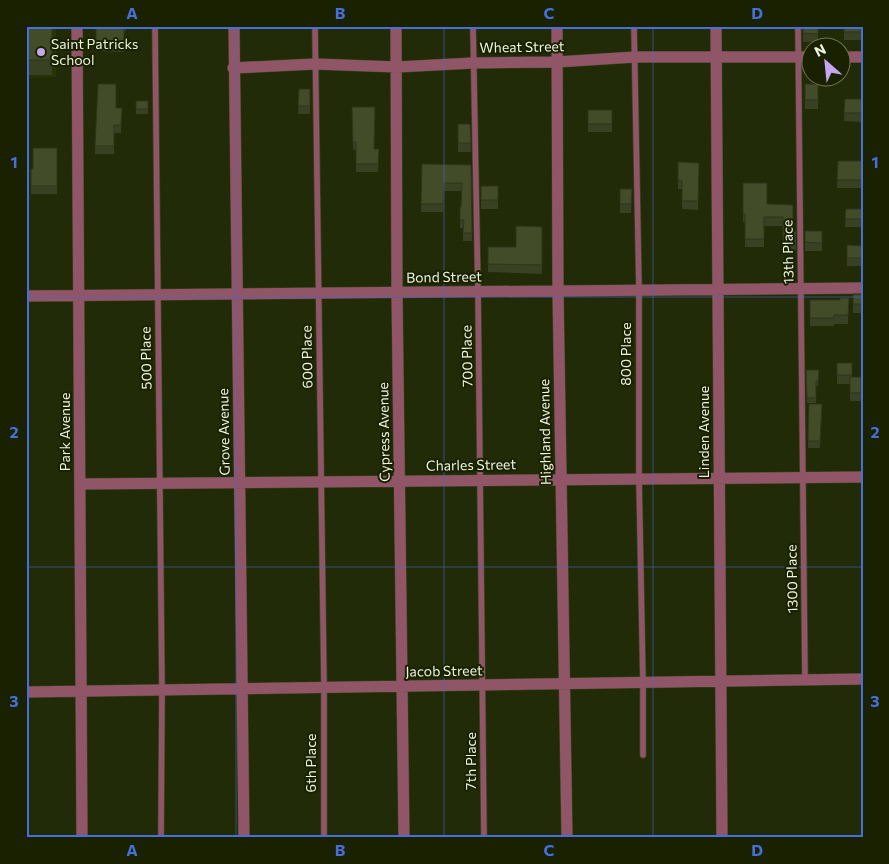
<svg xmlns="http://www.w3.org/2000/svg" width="889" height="864" viewBox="0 0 889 864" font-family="Commissioner,sans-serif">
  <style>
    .built { fill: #283306 }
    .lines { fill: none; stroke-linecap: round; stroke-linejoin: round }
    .lane-casing { stroke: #3e4725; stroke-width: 7 }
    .street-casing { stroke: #3e4725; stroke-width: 12 }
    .lane { stroke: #905566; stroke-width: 5.5 }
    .street { stroke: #905566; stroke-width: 11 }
    .wall { fill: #394123 }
    .building { fill: #424c29; stroke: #2e351d }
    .grid { fill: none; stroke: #466fd9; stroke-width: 1; stroke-opacity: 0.55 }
    .poi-dot { fill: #c4a7f1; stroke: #192100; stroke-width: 2 }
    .labels { text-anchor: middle; stroke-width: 4; stroke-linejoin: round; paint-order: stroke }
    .poi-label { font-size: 14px; fill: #ecf3df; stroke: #192100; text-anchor: start }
    .street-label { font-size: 14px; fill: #ecf3df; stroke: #192100 }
    .neatline { fill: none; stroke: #466fd9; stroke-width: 2 }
    .grid-label { font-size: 16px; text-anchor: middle; font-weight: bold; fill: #466fd9 }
  </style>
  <rect width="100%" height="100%" fill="#222b07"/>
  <path class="built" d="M 26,26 L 56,26 L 56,77 L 26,78 Z"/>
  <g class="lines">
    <defs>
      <path id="lane" d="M 155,26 L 162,690 L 161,838
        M 315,26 L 324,687 L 324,838
        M 473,26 L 478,292 L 484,838
        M 634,26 L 639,290 L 639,478 L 643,683 L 643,755
        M 798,26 L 805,680"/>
      <path id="street" d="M 77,26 L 82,838
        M 234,26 L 244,838
        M 396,26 L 397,293 L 404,838
        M 557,26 L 558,291 L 567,838
        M 716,26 L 722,838
        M 842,57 L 863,57
        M 233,68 L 315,64 L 397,67 L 473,63 L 557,62 L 635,57 L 812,57
        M 26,296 L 863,288
        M 80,484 L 863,477
        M 26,692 L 863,679"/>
    </defs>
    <use href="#lane" class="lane-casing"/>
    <use href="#street" class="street-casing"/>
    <use href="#lane" class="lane"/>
    <use href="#street" class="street"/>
  </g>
  <path class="wall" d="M 26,26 L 52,26 L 52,75 L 26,75 Z
    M 96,26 L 126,26 L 126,31 L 124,31 L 124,52 L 96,51 Z
    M 803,26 L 818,26 L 818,42 L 803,42 Z
    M 844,26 L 861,26 L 861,40 L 844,40 Z
    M 805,84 L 818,84 L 818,109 L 805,109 Z
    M 299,89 L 310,89 L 310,114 L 298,114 Z
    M 845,99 L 862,99 L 862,122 L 844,121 Z
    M 136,101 L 148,101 L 148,114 L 136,114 Z
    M 352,107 L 374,149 L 379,149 L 378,172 L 356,172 L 356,150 L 353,150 Z
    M 116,108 L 122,108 L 121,133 L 114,133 L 114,154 L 95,154 L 95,146 Z
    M 588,110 L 612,110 L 612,132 L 588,132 Z
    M 458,124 L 470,124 L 471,152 L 458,152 Z
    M 57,148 L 57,194 L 31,194 L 31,169 L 33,169 Z
    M 838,161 L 863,161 L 862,188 L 837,188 Z
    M 678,162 L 699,171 L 698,210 L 682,209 L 682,189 L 678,189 Z
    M 422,164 L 471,165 L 472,241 L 463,241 L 463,228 L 460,228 L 460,207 L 461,207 L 462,191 L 444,191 L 443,212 L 421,212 Z
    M 743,183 L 767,204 L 793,205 L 793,231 L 796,231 L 796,251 L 783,252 L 783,226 L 764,226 L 764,247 L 745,247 L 745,223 L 743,222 Z
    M 481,186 L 498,186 L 498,209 L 481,209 Z
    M 620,189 L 632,189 L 631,213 L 620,213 Z
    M 846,209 L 862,209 L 862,227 L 845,227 Z
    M 542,227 L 542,274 L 488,272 L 488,247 L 516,247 Z
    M 805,231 L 822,231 L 822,251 L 805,251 Z
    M 847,245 L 862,246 L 862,266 L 847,266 Z
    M 853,294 L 863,294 L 863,313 L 853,313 Z
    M 849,298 L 848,324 L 834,324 L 834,326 L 810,326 L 810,300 L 840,300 Z
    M 837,363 L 852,363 L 852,377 L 861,377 L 861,401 L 850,401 L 850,384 L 837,384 Z
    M 806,370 L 819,370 L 818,386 L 816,386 L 816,403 L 807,403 Z
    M 809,404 L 822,411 L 820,448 L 808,448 Z"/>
  <path class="building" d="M 26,26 L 52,26 L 52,60 L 26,60 Z
    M 96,26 L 124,26 L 124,43 L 96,43 Z
    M 803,26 L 818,26 L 818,34 L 803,33 Z
    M 844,26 L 861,26 L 861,32 L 844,32 Z
    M 98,84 L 116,84 L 116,108 L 122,108 L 121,125 L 114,125 L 114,146 L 95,146 Z
    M 805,84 L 818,84 L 818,100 L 805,100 Z
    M 299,89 L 310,89 L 310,106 L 298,106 Z
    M 845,99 L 862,99 L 862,113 L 844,113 Z
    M 136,101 L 148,101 L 148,109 L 136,109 Z
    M 352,107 L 375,107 L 374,149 L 379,149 L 378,164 L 356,164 L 356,142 L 353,142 Z
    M 588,110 L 612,110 L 612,124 L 588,124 Z
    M 458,124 L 470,124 L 471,143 L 458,143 Z
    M 33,148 L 57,148 L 57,186 L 31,186 L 31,169 L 33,169 Z
    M 838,161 L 863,161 L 862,180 L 837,180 Z
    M 678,162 L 699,163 L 698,201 L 682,201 L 682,181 L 678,180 Z
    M 422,164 L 471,165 L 472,233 L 463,233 L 464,220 L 460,220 L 460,207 L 461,207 L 462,183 L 444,183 L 443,204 L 421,204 Z
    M 743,183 L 767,183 L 767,204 L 793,205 L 793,231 L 796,231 L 796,243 L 783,244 L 783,217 L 764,217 L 764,239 L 745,239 L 745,214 L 743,214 Z
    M 481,186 L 498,186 L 498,200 L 481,200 Z
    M 620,189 L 632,189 L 631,204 L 620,204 Z
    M 846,209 L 862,209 L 862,219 L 845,219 Z
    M 516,226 L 542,227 L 542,265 L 488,264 L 488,247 L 516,247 Z
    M 805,231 L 822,231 L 822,243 L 805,242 Z
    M 847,245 L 862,246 L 862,258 L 847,258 Z
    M 853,294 L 863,294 L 863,304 L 853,304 Z
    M 840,298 L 849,298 L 848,315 L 834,315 L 834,318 L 810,318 L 810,300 L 840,300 Z
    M 837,363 L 852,363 L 852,375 L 837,375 Z
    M 806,370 L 819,370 L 818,381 L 816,381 L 816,398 L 807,398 Z
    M 850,377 L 861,377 L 861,393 L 850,393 Z
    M 809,404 L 822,404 L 820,441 L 808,441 Z"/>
  <path class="grid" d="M 236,26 L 236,838M 444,26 L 444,838M 653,26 L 653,838M 26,297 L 863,297M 26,567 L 863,567"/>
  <circle class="poi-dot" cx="41" cy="52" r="5"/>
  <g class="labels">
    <g class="poi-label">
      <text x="51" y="49">Saint Patricks<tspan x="51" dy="16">School</tspan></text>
    </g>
    <g class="street-label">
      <text transform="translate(522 47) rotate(-1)" y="5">Wheat Street</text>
      <text transform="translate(788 252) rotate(-91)" y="5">13th Place</text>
      <text transform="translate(444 277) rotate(-1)" y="5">Bond Street</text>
      <text transform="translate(626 354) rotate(-90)" y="5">800 Place</text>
      <text transform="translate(467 356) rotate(-91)" y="5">700 Place</text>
      <text transform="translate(307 357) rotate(-91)" y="5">600 Place</text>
      <text transform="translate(146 358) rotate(-91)" y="5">500 Place</text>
      <text transform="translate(65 432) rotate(-90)" y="5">Park Avenue</text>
      <text transform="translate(224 432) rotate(-91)" y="5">Grove Avenue</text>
      <text transform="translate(384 432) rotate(-91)" y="5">Cypress Avenue</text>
      <text transform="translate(545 432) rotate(-91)" y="5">Highland Avenue</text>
      <text transform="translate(704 432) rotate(-90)" y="5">Linden Avenue</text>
      <text transform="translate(471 465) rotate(-1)" y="5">Charles Street</text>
      <text transform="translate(792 579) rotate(-91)" y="5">1300 Place</text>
      <text transform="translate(444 671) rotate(-1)" y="5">Jacob Street</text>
      <text transform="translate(471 761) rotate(-90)" y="5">7th Place</text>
      <text transform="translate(311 763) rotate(-90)" y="5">6th Place</text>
    </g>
  </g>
  <rect width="889" height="864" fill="none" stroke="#192100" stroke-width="55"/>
  <g transform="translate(826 62) rotate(333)"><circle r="24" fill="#192100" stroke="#6d7559"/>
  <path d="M0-4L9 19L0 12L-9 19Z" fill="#c4a7f1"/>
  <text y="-8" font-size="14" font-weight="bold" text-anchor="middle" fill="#ecf3df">N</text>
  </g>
  <rect x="28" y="28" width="834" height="808" class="neatline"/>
  <g class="grid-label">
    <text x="132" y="19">A</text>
    <text x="340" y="19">B</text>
    <text x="549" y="19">C</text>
    <text x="757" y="19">D</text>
    <text x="14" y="168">1</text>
    <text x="875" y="168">1</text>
    <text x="14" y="438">2</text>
    <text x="875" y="438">2</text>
    <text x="14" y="707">3</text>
    <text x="875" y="707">3</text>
    <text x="132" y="856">A</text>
    <text x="340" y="856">B</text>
    <text x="549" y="856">C</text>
    <text x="757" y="856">D</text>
  </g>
</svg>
